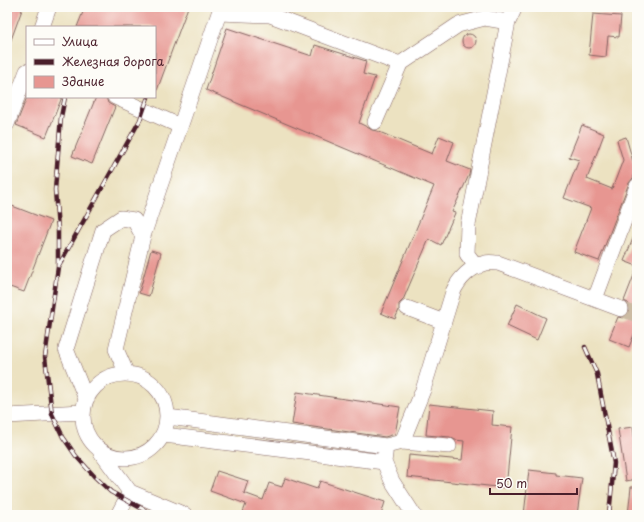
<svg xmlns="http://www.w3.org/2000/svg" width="644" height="522" viewBox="0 0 644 522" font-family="'Playpen Sans',sans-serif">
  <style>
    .building { fill: #e79691 }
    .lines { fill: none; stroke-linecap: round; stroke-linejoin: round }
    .minor-tunnel { stroke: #ccbba3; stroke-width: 15; stroke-dasharray: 15 8; stroke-linecap: butt }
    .minor-casing { stroke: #836360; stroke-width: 16 }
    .minor { stroke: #fff; stroke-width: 15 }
    .rail-casing { stroke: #4a1f2b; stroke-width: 4.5 }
    .rail { stroke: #fdfcf7; stroke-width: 3; stroke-dasharray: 9; stroke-linecap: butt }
  </style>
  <rect width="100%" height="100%" fill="#fdfcf7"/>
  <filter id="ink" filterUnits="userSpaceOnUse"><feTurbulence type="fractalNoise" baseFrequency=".025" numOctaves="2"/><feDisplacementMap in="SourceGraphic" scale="8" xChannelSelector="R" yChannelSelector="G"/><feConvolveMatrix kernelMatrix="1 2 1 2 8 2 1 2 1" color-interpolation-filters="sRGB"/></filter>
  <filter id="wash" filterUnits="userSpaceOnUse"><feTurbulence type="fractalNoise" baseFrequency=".012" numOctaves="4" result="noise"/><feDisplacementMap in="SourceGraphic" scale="16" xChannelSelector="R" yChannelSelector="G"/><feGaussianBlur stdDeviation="0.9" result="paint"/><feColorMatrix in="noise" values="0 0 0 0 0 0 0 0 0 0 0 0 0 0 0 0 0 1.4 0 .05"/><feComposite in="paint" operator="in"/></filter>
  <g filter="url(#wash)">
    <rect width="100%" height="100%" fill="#ece2c1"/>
    <g id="blocks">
      <path class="building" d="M 7,7 L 23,7 L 8,48 L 7,48 Z
        M 85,7 L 188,7 L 156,93 L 155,93 L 155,27 L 77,27 Z
        M 593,14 L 621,16 L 619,37 L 608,36 L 606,57 L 589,55 Z
        M 227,28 L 312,56 L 315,45 L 366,61 L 363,74 L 375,77 L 359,123 L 367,127 L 372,130 L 377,131 L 432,154 L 439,136 L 454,142 L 447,161 L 470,170 L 469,175 L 452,212 L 455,213 L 441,245 L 429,239 L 403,300 L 399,304 L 399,310 L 395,319 L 381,313 L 434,186 L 206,90 Z
        M462 41a7 7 0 1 1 14 0a7 7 0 1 1-14 0Z
        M 27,97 L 62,97 L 46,137 L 16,125 Z
        M 96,97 L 106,97 L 108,103 L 115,107 L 92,164 L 72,156 Z
        M 582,125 L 604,134 L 587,179 L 612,189 L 623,160 L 617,140 L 626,137 L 636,172 L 633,178 L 629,183 L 599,261 L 574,252 L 591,208 L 564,198 L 579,160 L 569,157 Z
        M 7,204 L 51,221 L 24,292 L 7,286 Z
        M 636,231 L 637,231 L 637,266 L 624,261 Z
        M 151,250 L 161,253 L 149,296 L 139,293 Z
        M 636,270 L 637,327 L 629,347 L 609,339 L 618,317 L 623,318 L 627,316 L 629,312 L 630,307 L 628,303 L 624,301 Z
        M 517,304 L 546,318 L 537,340 L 507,326 Z
        M 297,392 L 400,407 L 395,434 L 385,437 L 292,424 Z
        M 429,404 L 493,411 L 492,425 L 512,427 L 506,488 L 407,477 L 409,455 L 462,460 L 464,441 L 455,440 L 450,437 L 426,435 Z
        M 633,427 L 637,457 L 637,479 L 626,481 L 618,429 Z
        M 529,470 L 556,473 L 556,475 L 582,478 L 577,515 L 524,515 Z
        M 217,471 L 248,481 L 244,493 L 263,500 L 269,483 L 282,487 L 285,478 L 317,489 L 320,481 L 385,502 L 381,515 L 242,515 L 246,504 L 210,491 Z
        M 631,487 L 637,487 L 637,515 L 628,515 Z"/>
    </g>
  </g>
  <g filter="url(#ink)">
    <use href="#blocks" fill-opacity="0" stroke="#836360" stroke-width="1"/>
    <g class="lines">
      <path class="minor-tunnel" d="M 621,309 L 637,315"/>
      <defs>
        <path id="minor" d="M 508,22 L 515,7
          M 42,27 L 49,7
          M 115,97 L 180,126
          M 375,122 L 400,64
          M 7,124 L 27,71
          M 143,236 L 219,13 L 270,15 L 400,64 L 458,25 L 485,18 L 508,22 L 468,225 L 467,254 L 477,267
          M 595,299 L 637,186
          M 407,308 L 444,322
          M83 416a42 42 0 1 1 84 0a42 42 0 1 1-84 0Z
          M 86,399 L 66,349 L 103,230 L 121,218 L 134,220 L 143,236 L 116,349 L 126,372
          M 7,416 L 82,412
          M 168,417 L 386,446
          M 164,435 L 384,462
          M 402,442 L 449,446
          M 100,451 L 130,492 L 185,515
          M 118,515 L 130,492
          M 414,515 L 392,481 L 384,462 L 386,446 L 402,442 L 423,390 L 453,292 C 459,278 471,267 485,263 C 489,262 494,263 498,263 L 621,309"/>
      </defs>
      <use href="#minor" class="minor-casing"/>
      <use href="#minor" class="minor"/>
      <defs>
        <path id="rail" d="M 65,97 L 61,117 L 55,190 L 58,229 L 58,267 L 45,357 L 52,414 L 63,437 L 76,456 L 94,476 L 111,492 L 154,515
          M 59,265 L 140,120 L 148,97
          M 585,347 L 597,374 L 614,463 L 609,515"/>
      </defs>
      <use href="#rail" class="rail-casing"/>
      <use href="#rail" class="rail"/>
    </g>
  </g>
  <rect width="644" height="522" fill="none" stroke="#fdfcf7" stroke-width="24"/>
  <rect x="26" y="26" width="130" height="72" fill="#fdfcf7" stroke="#b5a4a5"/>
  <rect x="34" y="39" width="20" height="6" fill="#ffffff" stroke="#b5a4a5"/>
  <text x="62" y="46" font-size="12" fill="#4a1f2b">Улица</text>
  <rect x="34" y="59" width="20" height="6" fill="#4a1f2b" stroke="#b5a4a5"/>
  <text x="62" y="66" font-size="12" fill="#4a1f2b">Железная дорога</text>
  <rect x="34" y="76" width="20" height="12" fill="#e79691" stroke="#b5a4a5"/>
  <text x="62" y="86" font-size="12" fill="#4a1f2b">Здание</text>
  <path d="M490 488v6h87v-6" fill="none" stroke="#4a1f2b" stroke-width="2"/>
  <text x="496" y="488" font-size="12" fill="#4a1f2b" stroke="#fdfcf7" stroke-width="3" paint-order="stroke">50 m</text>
</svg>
